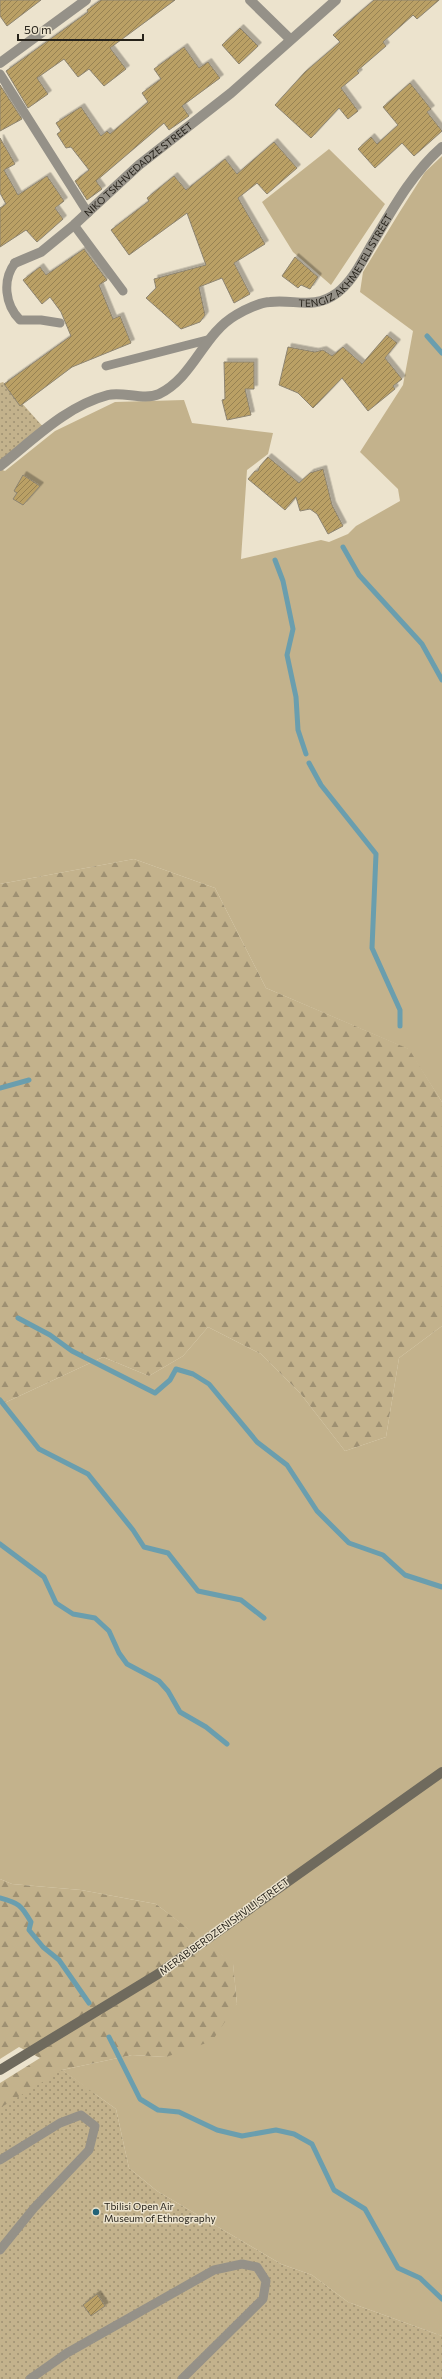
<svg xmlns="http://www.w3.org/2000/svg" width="442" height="2379" viewBox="0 0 442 2379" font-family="Commissioner,sans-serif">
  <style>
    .green { fill: #c3b28c }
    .forest { fill: url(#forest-firs) }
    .park { fill: url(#park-dots) }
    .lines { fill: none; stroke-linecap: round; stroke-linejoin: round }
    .stream { stroke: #6a9eae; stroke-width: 5 }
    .building { fill: url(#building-hatch); stroke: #8d8471; filter: url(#shadow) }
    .lane { stroke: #959188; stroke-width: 9 }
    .street { stroke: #959188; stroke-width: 10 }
    .secondary { stroke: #6f6a5d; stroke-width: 10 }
    .poi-dot { fill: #226378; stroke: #ece3cd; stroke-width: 1.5 }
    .labels { text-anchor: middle; stroke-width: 3; stroke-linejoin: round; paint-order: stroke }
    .street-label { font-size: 10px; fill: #27231b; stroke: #ece3cd }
    .poi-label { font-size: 10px; fill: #27231b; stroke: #ece3cd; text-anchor: start }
  </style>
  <defs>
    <pattern id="forest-firs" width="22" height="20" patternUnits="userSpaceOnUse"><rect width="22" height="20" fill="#c3b28c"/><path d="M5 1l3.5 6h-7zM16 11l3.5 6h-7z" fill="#9e9072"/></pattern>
    <pattern id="park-dots" width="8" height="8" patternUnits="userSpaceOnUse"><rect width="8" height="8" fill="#c3b28c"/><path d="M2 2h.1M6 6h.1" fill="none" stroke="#9e9072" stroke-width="1.8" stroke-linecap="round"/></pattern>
    <pattern id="building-hatch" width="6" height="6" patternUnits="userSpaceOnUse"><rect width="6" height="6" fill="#baa065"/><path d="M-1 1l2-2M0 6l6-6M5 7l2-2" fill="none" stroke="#978252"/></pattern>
    <filter id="shadow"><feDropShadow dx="3.5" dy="-3.5" stdDeviation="0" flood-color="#0004"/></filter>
  </defs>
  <rect width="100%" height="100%" fill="#ece3cd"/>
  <path class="green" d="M 329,149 L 385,204 L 331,285 L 293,252 L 262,202 Z
    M 442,156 L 442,1102 L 408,1049 L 266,988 L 215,888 L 134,859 L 0,884 L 0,469 L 5,471 L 55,431 L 115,402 L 184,400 L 192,423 L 273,433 L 268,454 L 247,470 L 241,559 L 321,540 L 329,542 L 348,534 L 356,526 L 400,501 L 398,489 L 360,452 L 403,385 L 413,331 L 360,292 L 363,272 L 399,213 L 425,172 Z
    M 442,1326 L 442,2336 L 348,2302 L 312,2275 L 281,2264 L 157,2191 L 129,2168 L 116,2109 L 62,2070 L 132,2055 L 166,2057 L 237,2004 L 233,1964 L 156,1904 L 81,1890 L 12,1884 L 0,1879 L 0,1405 L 103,1357 L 149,1376 L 183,1356 L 208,1327 L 261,1354 L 300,1393 L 345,1451 L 386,1437 L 399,1358 Z"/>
  <path class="forest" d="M 134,859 L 215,888 L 266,988 L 409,1049 L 442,1102 L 442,1326 L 399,1358 L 386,1437 L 345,1451 L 300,1393 L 261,1354 L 208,1327 L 183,1356 L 149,1376 L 103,1357 L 0,1405 L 0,884 Z
    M 0,1879 L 12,1884 L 81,1890 L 156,1904 L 233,1963 L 237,2004 L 212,2041 L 166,2057 L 132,2055 L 62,2070 L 95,2093 L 0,2155 L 0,2083 L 40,2058 L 19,2047 L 0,2059 Z"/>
  <path class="park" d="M 3,382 L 45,429 L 0,466 L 0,383 Z
    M 62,2070 L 116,2109 L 129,2168 L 157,2191 L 281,2264 L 312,2275 L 348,2302 L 442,2336 L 442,2379 L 0,2379 L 0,2108 Z"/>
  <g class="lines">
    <path class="stream" d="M 427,336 L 442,353
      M 343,547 L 359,575 L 422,644 L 442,680
      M 275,560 L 283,581 L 293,629 L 287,655 L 296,697 L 298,730 L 306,754
      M 309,763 L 321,785 L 376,854 L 372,948 L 400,1010 L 400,1026
      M 0,1088 L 29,1080
      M 18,1318 L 50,1335 L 72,1351 L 155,1393 L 170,1380 L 176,1369 L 193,1374 L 209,1384 L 257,1442 L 287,1465 L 317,1511 L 349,1543 L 383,1555 L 405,1575 L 442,1587
      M 0,1400 L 39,1449 L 88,1474 L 133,1530 L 144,1547 L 168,1553 L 198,1591 L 241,1600 L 264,1618
      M 0,1544 L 44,1577 L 56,1603 L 73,1614 L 95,1618 L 109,1631 L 119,1653 L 127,1664 L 159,1681 L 168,1691 L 180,1712 L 206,1727 L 227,1744
      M 0,1898 C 19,1903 21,1905 31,1922 L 29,1930 L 43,1947 L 59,1960 L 89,2003
      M 109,2037 L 140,2099 L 158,2110 L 179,2112 L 217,2130 L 242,2136 L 276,2130 L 294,2134 L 312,2144 L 334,2190 L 365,2209 L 398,2268 L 420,2278 L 442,2299"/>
  </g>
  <path class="building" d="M 0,0 L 41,0 L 7,26 L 0,16 Z
    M 101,0 L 175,0 L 110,48 L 126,69 L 104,86 L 89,69 L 78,77 L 64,59 L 37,78 L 48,94 L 28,108 L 6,71 L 88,12 L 87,10 Z
    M 374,0 L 439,0 L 417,19 L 413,15 L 383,42 L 386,46 L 357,71 L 359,73 L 341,88 L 358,111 L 348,119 L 339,108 L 311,138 L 275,105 L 305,72 L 340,42 L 333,35 Z
    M 240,28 L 258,46 L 239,64 L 222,45 Z
    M 184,47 L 199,68 L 208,62 L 220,78 L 182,106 L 189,116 L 169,130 L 164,123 L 96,181 L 102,189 L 87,200 L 75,181 L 89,170 L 71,147 L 66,148 L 57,134 L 61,131 L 56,123 L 81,107 L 101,136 L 107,131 L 110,134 L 148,102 L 142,93 L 161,79 L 154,69 Z
    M 410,83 L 431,109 L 427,112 L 442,131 L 414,156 L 402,143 L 375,168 L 358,149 L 371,137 L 377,144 L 398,125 L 383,107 Z
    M 0,85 L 22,119 L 0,131 Z
    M 0,138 L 15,164 L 4,170 L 18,195 L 47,176 L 64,201 L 55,208 L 63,219 L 37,242 L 26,230 L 0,247 L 0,208 L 6,204 L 0,193 Z
    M 274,142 L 297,168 L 267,194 L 257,183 L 238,198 L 265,244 L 234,263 L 250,294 L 234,303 L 222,278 L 199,287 L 205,315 L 200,322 L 181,329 L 146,298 L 156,288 L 154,279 L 206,265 L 187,213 L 129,255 L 111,230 L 149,201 L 147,198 L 174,176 L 186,190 L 225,159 L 237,174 Z
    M 84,249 L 107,280 L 99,285 L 113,319 L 120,316 L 131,343 L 72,367 L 20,406 L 4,384 L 71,336 L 61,312 L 50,297 L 42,304 L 23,280 L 40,267 L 46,275 Z
    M 295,257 L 318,277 L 310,289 L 301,285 L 298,288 L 282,276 Z
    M 387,335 L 397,343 L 385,358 L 402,379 L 393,386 L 395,389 L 368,411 L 342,378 L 313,408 L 298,393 L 279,385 L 288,347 L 315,352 L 323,350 L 332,356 L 343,347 L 362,364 Z
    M 224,362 L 254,362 L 254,389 L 245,389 L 251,415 L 227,420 L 222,400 L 225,399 Z
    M 268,457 L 299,483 L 310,473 L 323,469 L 332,505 L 343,526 L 328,534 L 317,514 L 310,509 L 300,511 L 296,497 L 285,510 L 248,479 L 255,471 L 258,471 L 260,466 Z
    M 23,475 L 40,486 L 23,505 L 13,499 L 17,493 L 14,491 Z
    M 97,2294 L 105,2306 L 91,2316 L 83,2305 Z"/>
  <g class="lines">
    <path class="lane" d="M 0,74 L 88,213
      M 74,225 L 123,291
      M 15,263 C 2,280 5,305 20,320 L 41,320 L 60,323
      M 106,366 L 207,340
      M 0,2160 L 60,2123 L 81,2115 L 95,2126 L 89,2150 L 34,2208 L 0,2250
      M 30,2379 L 67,2353 L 214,2270 L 242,2264 L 257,2267 L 266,2281 L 263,2299 L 182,2379"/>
    <g class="street">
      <path d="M 250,0 L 290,39"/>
      <path d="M 0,63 L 86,0"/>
      <path id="s1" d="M 15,263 L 41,252 L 74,225 L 139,165 L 231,93 L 336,0"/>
      <path id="s2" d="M 0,466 C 33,440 66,406 108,395 C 123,391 144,401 159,394 C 194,377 203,334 236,315 C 244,310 261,302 270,302 C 295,299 314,310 337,293 C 353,281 362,261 372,244 C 392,210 412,173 442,147"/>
    </g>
    <path class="secondary" d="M 0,2070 L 158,1974 L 442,1772"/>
  </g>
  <circle class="poi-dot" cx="96" cy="2212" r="4"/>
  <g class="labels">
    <g class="street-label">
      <text dy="4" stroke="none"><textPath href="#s1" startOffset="156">NIKO TSKHVEDADZE STREET</textPath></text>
      <text dy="4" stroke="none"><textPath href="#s2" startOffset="426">TENGIZ AKHMETELI STREET</textPath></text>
      <text transform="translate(224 1926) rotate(-36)" y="4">MERAB BERDZENISHVILI STREET</text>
    </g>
    <g class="poi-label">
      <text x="104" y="2210">Tbilisi Open Air<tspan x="104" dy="12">Museum of Ethnography</tspan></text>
    </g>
  </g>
  <path d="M18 34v6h125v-6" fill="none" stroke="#27231b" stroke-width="2"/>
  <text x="24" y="34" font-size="12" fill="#27231b" stroke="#ece3cd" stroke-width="3" paint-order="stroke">50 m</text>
</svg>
